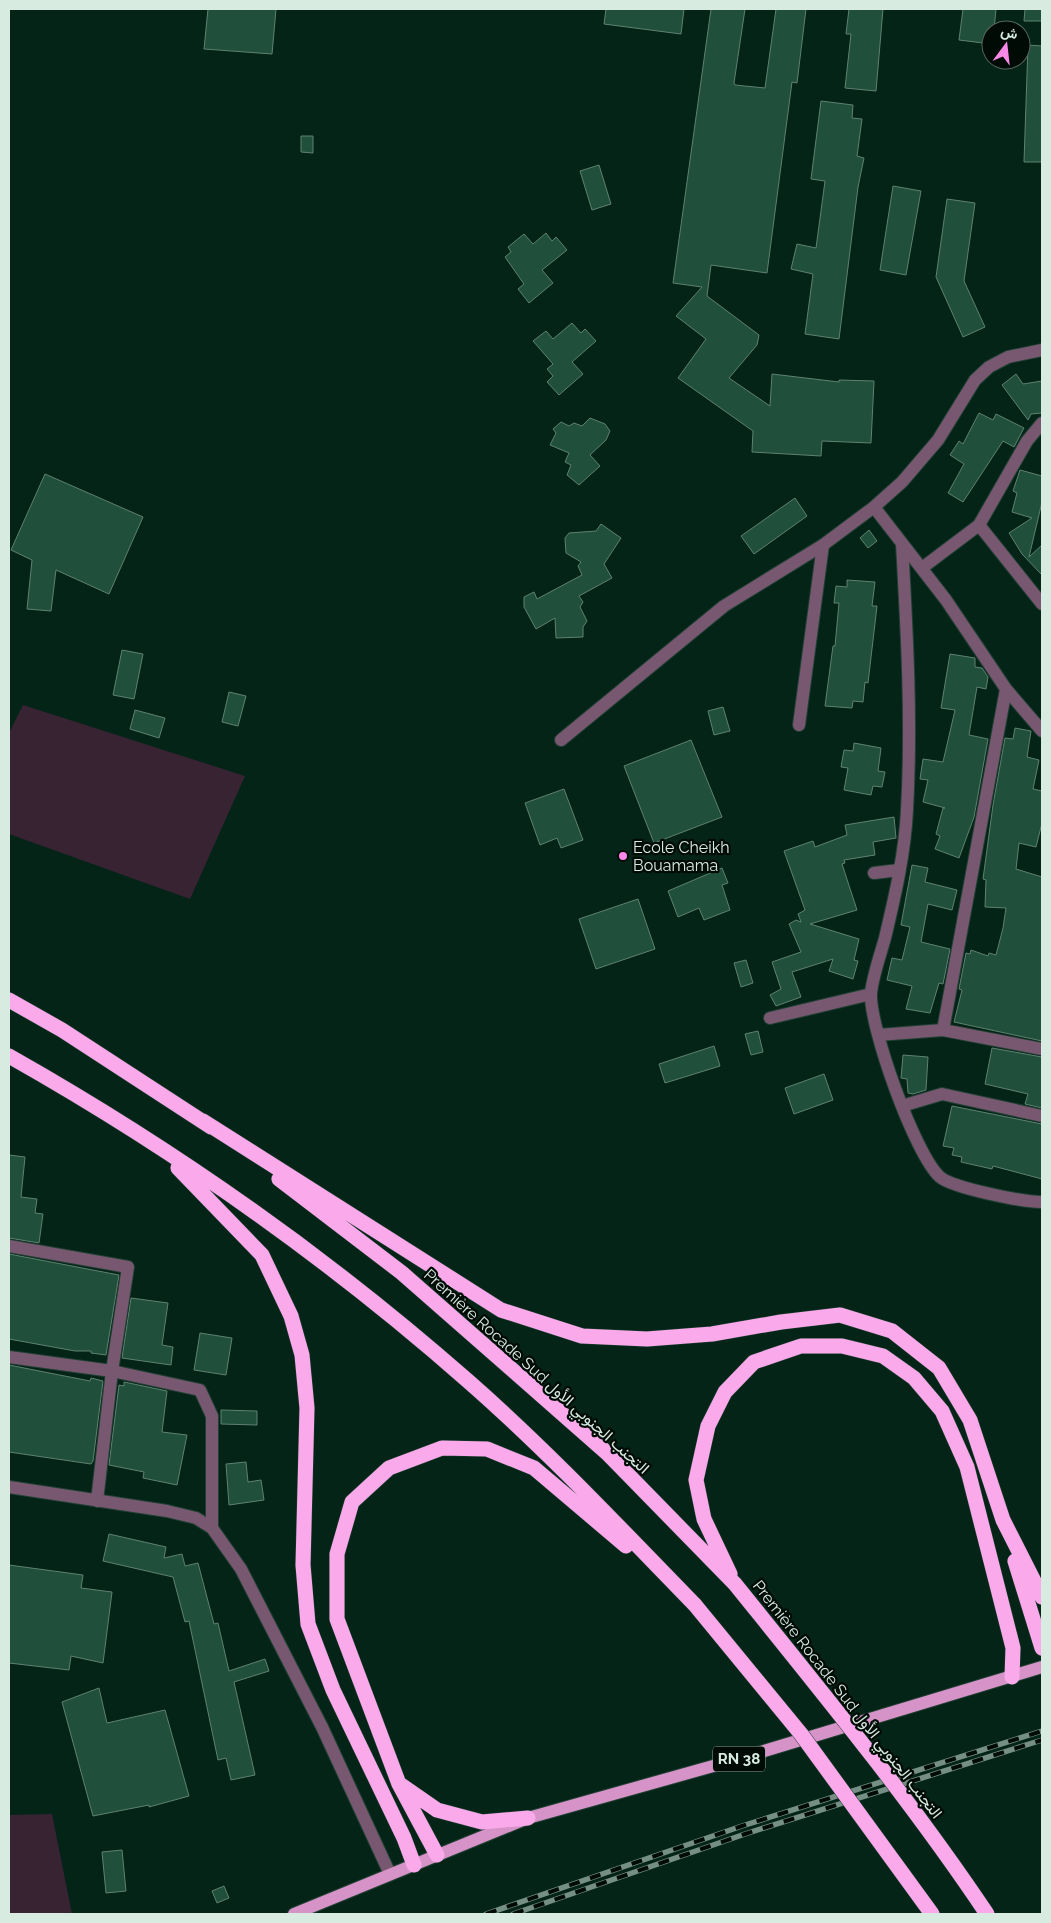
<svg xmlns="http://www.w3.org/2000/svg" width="1051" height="1923" viewBox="0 0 1051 1923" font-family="Raleway,Vazirmatn,sans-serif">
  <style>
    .green { fill: #382333 }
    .building { fill: #20503c; stroke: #5f8170 }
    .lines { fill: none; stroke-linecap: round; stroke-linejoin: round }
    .minor-casing { stroke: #214033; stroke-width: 14 }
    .primary-casing { stroke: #214033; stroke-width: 14 }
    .motorway-casing { stroke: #214033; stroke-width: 16 }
    .minor { stroke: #785871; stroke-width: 12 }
    .primary { stroke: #d593c7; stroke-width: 12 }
    .motorway { stroke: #faaaea; stroke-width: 15 }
    .rail-casing { stroke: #768f84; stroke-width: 5.5 }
    .rail { stroke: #010b06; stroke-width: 4; stroke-dasharray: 11; stroke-linecap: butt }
    .motorway-bridge-casing { stroke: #214033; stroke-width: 16; stroke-linecap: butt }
    .motorway-bridge { stroke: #faaaea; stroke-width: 15 }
    .poi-dot { fill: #fb87e6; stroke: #010b06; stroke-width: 2 }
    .labels { text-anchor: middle; stroke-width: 4.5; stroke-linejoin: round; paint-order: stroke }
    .shield { fill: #010b06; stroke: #98a89f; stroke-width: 1 }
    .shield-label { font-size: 15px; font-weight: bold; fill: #d8ebe1 }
    .poi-label { font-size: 16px; fill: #d8ebe1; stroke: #010b06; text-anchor: start }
    .street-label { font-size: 16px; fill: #d8ebe1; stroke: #010b06 }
  </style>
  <rect width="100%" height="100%" fill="#032417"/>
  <path class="green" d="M 23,705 L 245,776 L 190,899 L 9,834 L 9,733 Z
    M 52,1814 L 72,1914 L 9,1914 L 9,1815 Z"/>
  <path class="building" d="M 208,9 L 276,9 L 272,54 L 204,49 Z
    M 606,9 L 684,9 L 681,34 L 604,24 Z
    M 711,9 L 745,9 L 734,83 L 735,85 L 765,88 L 776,9 L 806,9 L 797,83 L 792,82 L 767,273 L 711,265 L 707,296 L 759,335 L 757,345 L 729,378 L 770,406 L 772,374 L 839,382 L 839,380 L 874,381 L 871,443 L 822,441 L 821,456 L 752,452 L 753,431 L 678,378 L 706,339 L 676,316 L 702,287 L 673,283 Z
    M 849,9 L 883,9 L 876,91 L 845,88 L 851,34 L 846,34 Z
    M 963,9 L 996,9 L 994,30 L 991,30 L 991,44 L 959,40 Z
    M 1025,9 L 1042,9 L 1042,21 L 1024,21 Z
    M 1028,45 L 1042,46 L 1042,162 L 1024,162 Z
    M 821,101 L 853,105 L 852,118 L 862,119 L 857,156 L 864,158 L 858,187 L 839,339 L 805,334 L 813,274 L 791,269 L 797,244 L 816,248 L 825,181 L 811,179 Z
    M 301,136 L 313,136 L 313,153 L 301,152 Z
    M 599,165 L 611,204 L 592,210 L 580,171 Z
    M 893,186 L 921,191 L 906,275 L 880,270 Z
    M 947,199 L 975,203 L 964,281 L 985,327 L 963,337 L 936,277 Z
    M 546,233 L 552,241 L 556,237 L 567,250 L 542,270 L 553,283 L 529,303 L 518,289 L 524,284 L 505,257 L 511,252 L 508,247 L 524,234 L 533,244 Z
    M 572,323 L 581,333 L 585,329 L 596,341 L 572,362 L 583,374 L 559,395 L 547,382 L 553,376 L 547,369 L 553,364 L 533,341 L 546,331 L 553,339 Z
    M 1016,374 L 1023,384 L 1042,381 L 1042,413 L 1031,414 L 1028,420 L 1002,385 Z
    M 979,413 L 993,420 L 996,414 L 1024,428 L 1014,447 L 1003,441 L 963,502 L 948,493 L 964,464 L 950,455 L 959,441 L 963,444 Z
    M 590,418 L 605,424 L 610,431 L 606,440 L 590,455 L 600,466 L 579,485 L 567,475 L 571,465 L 565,462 L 569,453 L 550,445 L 556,433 L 553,429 L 561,422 L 569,426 L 574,423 L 582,426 Z
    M 1020,470 L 1042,476 L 1042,502 L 1029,557 L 1042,545 L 1042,575 L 1022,554 L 1009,533 L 1032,518 L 1012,512 L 1017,493 L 1013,491 Z
    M 45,474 L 143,517 L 109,594 L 56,570 L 51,611 L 27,609 L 32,560 L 11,550 Z
    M 795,498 L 807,516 L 754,554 L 741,536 Z
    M 601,524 L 621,538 L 604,564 L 612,578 L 579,596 L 583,602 L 580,607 L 587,621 L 583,627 L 583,637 L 556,638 L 555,618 L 536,629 L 524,607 L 524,597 L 534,592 L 537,599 L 582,575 L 578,566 L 581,562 L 566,553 L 565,538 L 569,533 L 596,531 Z
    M 869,530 L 877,541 L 868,548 L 860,538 Z
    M 847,580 L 875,582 L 872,606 L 877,606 L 868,683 L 865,682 L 863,702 L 853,701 L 852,708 L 825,706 L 833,646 L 835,646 L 839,603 L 834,603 L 836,586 L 847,587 Z
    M 122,650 L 143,654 L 134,699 L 113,695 Z
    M 950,654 L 975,658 L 975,667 L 982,668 L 988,677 L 986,689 L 977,687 L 969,735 L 988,739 L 974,817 L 959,858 L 935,849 L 940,836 L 936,834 L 943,808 L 945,808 L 923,802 L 928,780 L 920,779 L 923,759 L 943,762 L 955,710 L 941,708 Z
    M 229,692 L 246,696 L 238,726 L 222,722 Z
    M 723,707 L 730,731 L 714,735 L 708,711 Z
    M 135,710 L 165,718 L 159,738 L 130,729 Z
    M 1015,728 L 1031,731 L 1027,757 L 1039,760 L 1033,789 L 1042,791 L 1042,823 L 1036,847 L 1019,843 L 1016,869 L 1042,877 L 1042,1041 L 954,1022 L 962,990 L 959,989 L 966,953 L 970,954 L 971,950 L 988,956 L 989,953 L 996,955 L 1003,928 L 1006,908 L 985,907 L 986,880 L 983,879 L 993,805 L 1005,738 L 1013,739 Z
    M 691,740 L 722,817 L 654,843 L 624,766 Z
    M 854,743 L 881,748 L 878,771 L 885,772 L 882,787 L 873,786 L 871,795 L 844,790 L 848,768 L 841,767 L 844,750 L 853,751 Z
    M 564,789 L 583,840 L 561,848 L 557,838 L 540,845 L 525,803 Z
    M 894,817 L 896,838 L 873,842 L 875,855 L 844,860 L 845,863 L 842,864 L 857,910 L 810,924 L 859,939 L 854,960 L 858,961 L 853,979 L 829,971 L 833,959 L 792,972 L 801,997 L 776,1006 L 770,995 L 781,989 L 772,962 L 801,952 L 789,924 L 796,920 L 801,922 L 798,914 L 805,910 L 784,851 L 813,841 L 815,847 L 847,835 L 845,825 Z
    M 912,865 L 928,868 L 925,882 L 957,890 L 952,910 L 928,904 L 921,942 L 950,949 L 943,984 L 939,983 L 930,1013 L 906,1009 L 912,986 L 887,980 L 892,958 L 902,960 L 910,927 L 901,925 Z
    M 722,868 L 728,883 L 722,885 L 730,910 L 704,920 L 699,908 L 678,917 L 668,891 Z
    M 638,899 L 655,949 L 596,969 L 579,919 Z
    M 746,960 L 753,983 L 741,987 L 734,963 Z
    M 758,1031 L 763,1052 L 751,1055 L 745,1034 Z
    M 714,1046 L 720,1066 L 665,1083 L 659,1064 Z
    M 992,1048 L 1042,1057 L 1042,1108 L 1025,1104 L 1028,1094 L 985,1084 Z
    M 903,1055 L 928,1057 L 926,1090 L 913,1094 L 908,1093 L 907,1079 L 901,1078 Z
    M 824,1074 L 833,1100 L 794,1114 L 785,1088 Z
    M 952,1106 L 1042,1124 L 1042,1179 L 993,1166 L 992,1169 L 961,1162 L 962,1157 L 952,1155 L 954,1148 L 943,1146 Z
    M 9,1155 L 25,1157 L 21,1197 L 37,1199 L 35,1213 L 43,1214 L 39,1243 L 9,1238 Z
    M 9,1254 L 119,1275 L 106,1355 L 91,1353 L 91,1351 L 75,1351 L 9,1339 Z
    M 131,1298 L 168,1303 L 162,1345 L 173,1347 L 171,1365 L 122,1358 Z
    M 200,1333 L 232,1338 L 226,1375 L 194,1370 Z
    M 9,1365 L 90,1381 L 91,1378 L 103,1381 L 93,1461 L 91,1464 L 9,1452 Z
    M 124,1382 L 167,1391 L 162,1432 L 187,1435 L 177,1485 L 143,1478 L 144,1472 L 109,1465 L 119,1385 L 124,1386 Z
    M 221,1410 L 257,1411 L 257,1425 L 221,1424 Z
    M 246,1462 L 248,1482 L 261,1480 L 264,1500 L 229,1505 L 226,1464 Z
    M 109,1534 L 166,1547 L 164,1558 L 182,1554 L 185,1566 L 198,1563 L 214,1624 L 218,1623 L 229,1671 L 265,1659 L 269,1671 L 234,1682 L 255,1775 L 231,1780 L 226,1758 L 218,1760 L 189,1621 L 185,1622 L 173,1577 L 103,1561 Z
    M 9,1565 L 83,1575 L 81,1588 L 112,1592 L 103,1663 L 71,1656 L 69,1670 L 9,1663 Z
    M 99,1688 L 107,1723 L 165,1710 L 189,1796 L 149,1807 L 149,1805 L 93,1816 L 62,1702 Z
    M 122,1850 L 126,1891 L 106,1893 L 102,1852 Z
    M 224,1886 L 229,1898 L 217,1903 L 212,1891 Z"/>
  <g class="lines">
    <defs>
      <path id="minor" d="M 874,507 L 946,600 L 1006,689 L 1042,731
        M 979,525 L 1042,604
        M 902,544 C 907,633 912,721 907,810 C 905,853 895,896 885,938 C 880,956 873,975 871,993 C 869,1026 915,1155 940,1177 C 953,1188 1023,1202 1042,1202
        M 922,568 L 979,525 L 1027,441 L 1042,423
        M 799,725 L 823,545
        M 561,740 L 724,606 L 823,545 L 874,507 L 902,482 L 938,440 L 975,380 L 989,367 L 1008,357 L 1042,350
        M 874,873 L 899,870
        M 770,1018 L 871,994
        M 943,1030 L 1006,689
        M 878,1035 L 943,1030 L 1042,1049
        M 902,1106 L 942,1094 L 1042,1116
        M 9,1246 L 128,1267 L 112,1371 L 97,1501
        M 9,1357 L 112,1371 L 200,1390 L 212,1416 L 212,1528
        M 9,1487 L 167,1511 L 196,1518 L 212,1528 L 241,1569 L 322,1727 L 390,1874"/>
      <path id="primary" d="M 294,1914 L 528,1818 L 731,1761 L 1042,1667"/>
      <path id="motorway" d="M 9,1000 L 62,1030 L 211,1127
        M 9,1056 C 172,1148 327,1257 468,1381 C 548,1451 621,1529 695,1605
        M 203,1121 L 501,1310 L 582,1336 L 647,1339 L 712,1334 L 781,1322 L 840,1315 L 892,1331 L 939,1368 L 970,1420 L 1003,1520 L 1042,1597
        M 178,1168 L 262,1255 L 291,1316 L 302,1355 L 307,1408 L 303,1565 L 308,1624 L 333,1690 L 404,1838 L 414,1865
        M 279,1179 L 402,1273 L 607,1453 L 735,1584
        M 1015,1561 L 1042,1648
        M 730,1574 L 704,1519 L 696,1480 L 708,1426 L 725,1392 L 754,1362 L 801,1346 L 842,1346 L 883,1356 L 914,1378 L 942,1411 L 967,1467 L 1013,1648 L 1012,1677
        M 401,1785 L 437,1810 L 482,1822 L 528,1818
        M 437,1855 L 399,1784 L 337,1619 L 337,1554 L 352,1502 L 389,1468 L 442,1448 L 487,1449 L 534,1468 L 626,1546"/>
    </defs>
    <use href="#minor" class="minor-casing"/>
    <use href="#primary" class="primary-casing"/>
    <use href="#motorway" class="motorway-casing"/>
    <use href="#minor" class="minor"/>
    <use href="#primary" class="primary"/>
    <use href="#motorway" class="motorway"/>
    <defs>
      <path id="rail" d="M 486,1914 L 742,1826 L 1042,1731
        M 513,1914 L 745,1834 L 1042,1740"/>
    </defs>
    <use href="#rail" class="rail-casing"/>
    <use href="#rail" class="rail"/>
    <defs>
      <path id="motorway-bridge" d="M 735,1584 C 822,1692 910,1799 987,1914
        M 695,1605 L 801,1734 L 932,1914"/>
    </defs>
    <use href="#motorway-bridge" class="motorway-bridge-casing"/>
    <use href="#motorway-bridge" class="motorway-bridge"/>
  </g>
  <circle class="poi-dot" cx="623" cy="856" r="5"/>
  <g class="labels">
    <rect class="shield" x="713" y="1746.5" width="52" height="25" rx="4"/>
    <g class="shield-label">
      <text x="739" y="1764">RN 38</text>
    </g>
    <g class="poi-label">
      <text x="633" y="853">Ecole Cheikh<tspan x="633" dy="18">Bouamama</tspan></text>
    </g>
    <g class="street-label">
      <text transform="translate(537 1371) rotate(42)" y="6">Première Rocade Sud التجنب الجنوبي الأول</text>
      <text transform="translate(848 1699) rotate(52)" y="6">Première Rocade Sud التجنب الجنوبي الأول</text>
    </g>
  </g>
  <rect width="1051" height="1923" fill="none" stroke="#d8ebe1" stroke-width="20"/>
  <g transform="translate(1006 45) rotate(15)"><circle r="24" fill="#010b06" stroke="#57655e"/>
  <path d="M0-4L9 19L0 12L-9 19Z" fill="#fb87e6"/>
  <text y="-8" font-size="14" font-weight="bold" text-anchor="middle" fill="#d8ebe1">ش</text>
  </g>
</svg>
